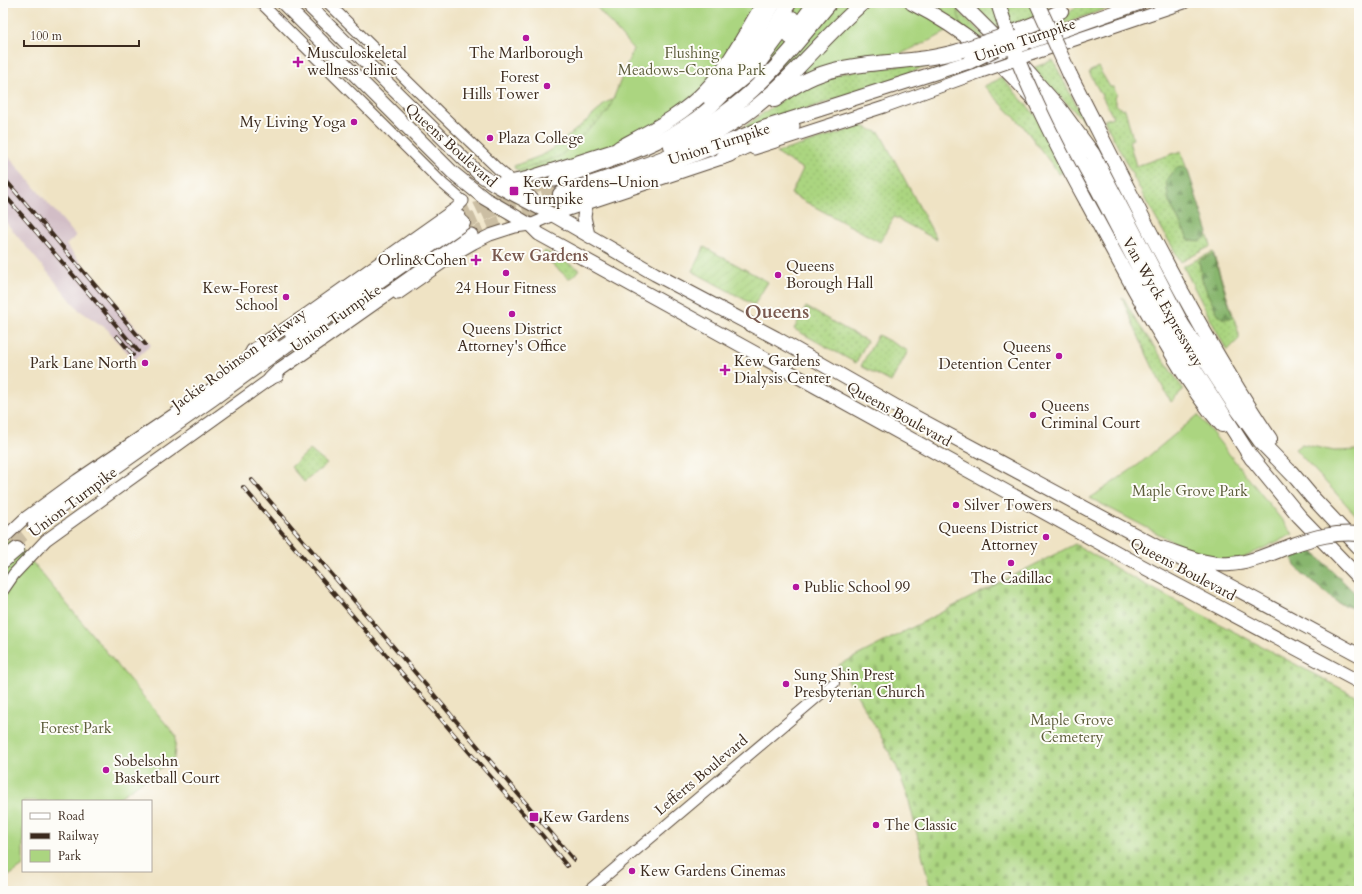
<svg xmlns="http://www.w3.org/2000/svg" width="1362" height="894" viewBox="0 0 1362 894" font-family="Cardo,serif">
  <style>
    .railway { fill: #d2bdc6 }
    .grass { fill: url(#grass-dots); stroke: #73804f }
    .forest { fill: url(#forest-firs); stroke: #627046 }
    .cemetery { fill: url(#cemetery-stones); stroke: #73804f }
    .park { fill: #abd580; stroke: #73804f }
    .garden { fill: url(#garden-furrows); stroke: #73804f }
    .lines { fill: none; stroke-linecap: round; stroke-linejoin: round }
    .primary-tunnel { stroke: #cbbea3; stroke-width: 13; stroke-dasharray: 13 6; stroke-linecap: butt }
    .motorway-tunnel { stroke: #cbbea3; stroke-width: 14; stroke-dasharray: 14 7; stroke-linecap: butt }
    .tertiary-casing { stroke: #564637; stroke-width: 12 }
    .secondary-casing { stroke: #564637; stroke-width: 13 }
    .primary-casing { stroke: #564637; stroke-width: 15 }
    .motorway-casing { stroke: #564637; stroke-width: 16 }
    .tertiary { stroke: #fff; stroke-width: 10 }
    .secondary { stroke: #fff; stroke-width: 11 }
    .primary { stroke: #fff; stroke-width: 13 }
    .motorway { stroke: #fff; stroke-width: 14 }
    .rail-casing { stroke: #3b2a1e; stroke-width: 4 }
    .rail { stroke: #fdfcf7; stroke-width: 2.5; stroke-dasharray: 8; stroke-linecap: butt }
    .secondary-bridge-casing { stroke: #564637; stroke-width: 13; stroke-linecap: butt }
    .primary-bridge-casing { stroke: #564637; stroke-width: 15; stroke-linecap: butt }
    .motorway-bridge-casing { stroke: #564637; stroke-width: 16; stroke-linecap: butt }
    .secondary-bridge { stroke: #fff; stroke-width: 11 }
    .primary-bridge { stroke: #fff; stroke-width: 13 }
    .motorway-bridge { stroke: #fff; stroke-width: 14 }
    .poi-dot { fill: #b5179e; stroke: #fdfcf7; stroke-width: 1.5 }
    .labels { text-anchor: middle; stroke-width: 4; stroke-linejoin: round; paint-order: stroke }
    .street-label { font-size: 15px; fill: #3b2a1e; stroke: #fdfcf7 }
    .poi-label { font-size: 15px; fill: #3b2a1e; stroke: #fdfcf7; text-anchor: start }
    .park-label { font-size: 15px; fill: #5d5d3b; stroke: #fdfcf7 }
    .neighbourhood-label { font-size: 16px; font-weight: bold; fill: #79584e; stroke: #fdfcf7 }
    .district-label { font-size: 19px; font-weight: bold; fill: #79584e; stroke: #fdfcf7 }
  </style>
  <defs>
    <pattern id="grass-dots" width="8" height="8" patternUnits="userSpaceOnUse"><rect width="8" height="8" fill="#abd580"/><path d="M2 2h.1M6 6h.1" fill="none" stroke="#94b76e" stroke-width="1.8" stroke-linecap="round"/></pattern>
    <pattern id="forest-firs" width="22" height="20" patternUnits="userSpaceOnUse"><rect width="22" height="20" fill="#88b66e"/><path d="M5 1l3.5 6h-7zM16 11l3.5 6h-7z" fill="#70945a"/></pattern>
    <pattern id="cemetery-stones" width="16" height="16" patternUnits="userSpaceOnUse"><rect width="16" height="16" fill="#abd580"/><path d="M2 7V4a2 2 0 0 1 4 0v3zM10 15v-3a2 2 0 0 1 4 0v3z" fill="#94b76e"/></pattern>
    <pattern id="garden-furrows" width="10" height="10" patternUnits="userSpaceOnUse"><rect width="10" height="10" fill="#abd580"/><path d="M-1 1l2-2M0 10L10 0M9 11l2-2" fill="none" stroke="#94b76e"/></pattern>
  </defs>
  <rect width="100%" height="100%" fill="#fdfcf7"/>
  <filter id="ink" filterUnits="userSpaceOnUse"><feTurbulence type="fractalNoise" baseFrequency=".025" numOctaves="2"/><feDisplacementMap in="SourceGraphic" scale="8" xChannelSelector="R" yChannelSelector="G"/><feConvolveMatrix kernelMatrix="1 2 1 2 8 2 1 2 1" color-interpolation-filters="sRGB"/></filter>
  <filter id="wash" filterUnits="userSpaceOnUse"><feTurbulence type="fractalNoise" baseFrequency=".012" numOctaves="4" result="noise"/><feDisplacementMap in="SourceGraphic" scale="16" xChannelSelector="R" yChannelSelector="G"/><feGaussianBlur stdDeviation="0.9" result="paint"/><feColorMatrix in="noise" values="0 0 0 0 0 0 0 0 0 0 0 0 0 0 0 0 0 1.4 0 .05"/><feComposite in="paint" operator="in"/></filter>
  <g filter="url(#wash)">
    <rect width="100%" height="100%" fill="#efe3c4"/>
    <path class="railway" d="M 3,150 L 76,236 L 66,245 L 151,345 L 134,360 L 107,329 L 79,310 L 3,219 Z"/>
    <path class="grass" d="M 950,3 L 984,35 L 979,39 L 946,15 Z
      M 971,3 L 1054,3 L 1025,23 L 1001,32 Z
      M 1076,3 L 1123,3 L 1045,30 L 1063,19 L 1078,4 Z
      M 941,60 L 893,80 L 737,132 L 789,95 L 810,84 L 842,73 Z
      M 1053,60 L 1085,122 L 1034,70 L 1033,68 Z
      M 1098,67 L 1110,87 L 1113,87 L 1117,94 C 1112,101 1116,108 1125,109 L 1133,139 L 1129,141 L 1136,166 L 1181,151 L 1211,246 L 1181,262 L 1147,203 L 1104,120 L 1113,117 L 1089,72 Z
      M 666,76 L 635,130 L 523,170 L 515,169 L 514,166 L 540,156 L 554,148 L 599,110 L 605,103 Z
      M 1002,78 L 1060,142 L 1076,166 L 1059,174 L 1023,126 L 984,86 Z
      M 862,126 L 880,133 L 937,240 L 894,217 L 880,242 L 791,194 L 803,169 L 776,153 Z
      M 545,251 L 579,269 C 576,273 573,278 568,278 L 542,255 Z
      M 1213,252 L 1239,334 L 1239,339 L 1227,351 L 1183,266 Z
      M 1123,297 L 1135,319 L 1184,390 L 1171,402 C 1152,369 1137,333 1122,298 Z
      M 806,307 L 867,341 L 856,363 L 794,329 Z
      M 878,335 L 908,351 L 891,382 L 861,366 Z
      M 310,450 L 327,464 L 304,482 L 291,467 Z"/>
    <path class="forest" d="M 1177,167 L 1187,168 L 1208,233 L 1205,238 L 1199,242 L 1189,240 L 1169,202 L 1166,181 Z
      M 1213,254 L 1233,317 L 1225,319 L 1219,316 L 1208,295 L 1202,279 L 1199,261 Z
      M 1307,546 L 1359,597 L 1359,617 L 1352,608 L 1338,603 L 1306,577 L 1295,566 L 1291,554 Z"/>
    <path class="cemetery" d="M 1075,544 L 1131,577 L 1359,698 L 1359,891 L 931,891 L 908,797 L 896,765 L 878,731 L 839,665 Z"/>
    <path class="park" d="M 593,3 L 955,3 L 961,24 L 935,38 L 885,61 L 814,77 L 752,105 L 516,180 L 511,174 L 560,156 L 608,112 L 633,49 Z
      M 1198,415 L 1293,534 L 1243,558 L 1222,560 L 1195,553 L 1090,498 L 1138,465 Z
      M 1302,444 L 1334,451 L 1359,450 L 1359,517 L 1357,516 L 1295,449 Z
      M 13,539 L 176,736 L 174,759 L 114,801 L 23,801 L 23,866 L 3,880 L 3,544 Z"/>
    <path class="garden" d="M 704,247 L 768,282 L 754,305 L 692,271 Z"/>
  </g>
  <g filter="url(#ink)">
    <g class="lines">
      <path class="primary-tunnel" d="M 459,217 L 484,205 L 555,180
        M 471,235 L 500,222 L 563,201"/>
      <path class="motorway-tunnel" d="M 463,223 L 490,211 L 558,187
        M 12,543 L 35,525"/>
      <defs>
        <path id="tertiary" d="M 261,3 L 443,184 L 463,201
          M 328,3 L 443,116 L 498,169 L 541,205
          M 588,891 L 834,683"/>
        <path id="secondary" d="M 1033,54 L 1184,3
          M 707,98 C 735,71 755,36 776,3
          M 754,149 L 884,107 L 981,72
          M 494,184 L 525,178 L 625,146
          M 398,294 L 460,251 L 474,243 L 490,235 L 515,227 L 530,225 L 553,215 L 730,156
          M 3,539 L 25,518 L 77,480 L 242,368 L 252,350 L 302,317 L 456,208 L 463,201
          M 3,590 L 14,574 L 46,540 L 270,379 L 278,376"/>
        <path id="primary" d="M 283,3 L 452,172 L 484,198 L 530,225 L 539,234 L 1136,563 L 1359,682
          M 306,3 L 479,174 L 494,184 L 553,215 L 655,274 L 776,338 L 897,407 L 1359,655
          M 1024,44 L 1140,3
          M 722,158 L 793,126
          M 555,180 C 619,157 678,143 726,92 C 751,66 770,33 790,3
          M 563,201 L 682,160 L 762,128 L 969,62
          M 586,204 L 584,217 L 588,235
          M 291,333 L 438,229 L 459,217
          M 242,368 L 274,346
          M 270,379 L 279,370 L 299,356 L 471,235"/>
        <path id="motorway" d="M 912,3 C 938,16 961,31 984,50 C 1026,85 1070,139 1097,188 L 1180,347 L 1252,459
          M 961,3 L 1004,46
          M 1006,35 L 1036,23 L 1061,11
          M 790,37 L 815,3
          M 1022,66 L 1060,109 L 1093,154 L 1182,324 L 1235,406 L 1260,441 L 1296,478
          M 1070,75 C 1133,198 1193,324 1270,439
          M 726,92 L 755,68 L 792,18
          M 775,100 C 793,86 815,74 838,69 C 877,60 919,63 959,51
          M 671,146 C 704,129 736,107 762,81 C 787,57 808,29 830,3
          M 619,148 C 650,131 682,116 706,90 C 730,65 746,32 764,3
          M 560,194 C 627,171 698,152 754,108 C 794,77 824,36 863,3
          M 1087,202 C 1113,250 1138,298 1167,345 C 1183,373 1200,401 1222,425
          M 1247,452 L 1299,516 L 1359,578
          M 1291,472 L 1312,497 L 1359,547
          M 35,525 L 84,489 L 212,399 L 285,346 L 463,223
          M 1161,548 C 1183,555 1206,566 1230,564 C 1252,563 1273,552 1293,545
          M 3,561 L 17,549"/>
      </defs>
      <use href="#tertiary" class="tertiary-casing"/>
      <use href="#secondary" class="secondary-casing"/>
      <use href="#primary" class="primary-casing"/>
      <use href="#motorway" class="motorway-casing"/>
      <use href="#tertiary" class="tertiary"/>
      <use href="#secondary" class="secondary"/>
      <use href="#primary" class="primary"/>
      <use href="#motorway" class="motorway"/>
      <defs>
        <path id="rail" d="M 3,177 L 145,344
          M 3,193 L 138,351
          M 117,336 L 133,355
          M 252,480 L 574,860
          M 243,487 L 469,752 L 542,835 L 567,866"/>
      </defs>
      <use href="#rail" class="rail-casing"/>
      <use href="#rail" class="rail"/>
      <defs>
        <path id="secondary-bridge" d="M 981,72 L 1033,54"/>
        <path id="primary-bridge" d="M 1003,50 L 1024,44"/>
        <path id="motorway-bridge" d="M 998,3 C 1019,73 1052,138 1087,202
          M 1037,3 L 1070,75
          M 959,51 L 1006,35
          M 969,62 L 1020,37
          M 1293,545 C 1315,537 1335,532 1359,534"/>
      </defs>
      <use href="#secondary-bridge" class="secondary-bridge-casing"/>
      <use href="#primary-bridge" class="primary-bridge-casing"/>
      <use href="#motorway-bridge" class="motorway-bridge-casing"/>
      <use href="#secondary-bridge" class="secondary-bridge"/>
      <use href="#primary-bridge" class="primary-bridge"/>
      <use href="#motorway-bridge" class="motorway-bridge"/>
    </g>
  </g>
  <g class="poi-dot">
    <circle cx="526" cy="38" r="4"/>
    <path d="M296 56h4v4h4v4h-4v4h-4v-4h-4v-4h4z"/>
    <circle cx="547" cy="86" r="4"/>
    <circle cx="354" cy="122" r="4"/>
    <circle cx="490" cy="138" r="4"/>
    <rect x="509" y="186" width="10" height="10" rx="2"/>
    <path d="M474 254h4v4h4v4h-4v4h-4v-4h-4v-4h4z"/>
    <circle cx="506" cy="273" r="4"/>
    <circle cx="778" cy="275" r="4"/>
    <circle cx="286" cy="297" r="4"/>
    <circle cx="512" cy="314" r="4"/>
    <circle cx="1059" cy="356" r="4"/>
    <circle cx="145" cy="363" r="4"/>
    <path d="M723 364h4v4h4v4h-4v4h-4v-4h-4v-4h4z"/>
    <circle cx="1033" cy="415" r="4"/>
    <circle cx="956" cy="505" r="4"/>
    <circle cx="1046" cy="537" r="4"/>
    <circle cx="1011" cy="563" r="4"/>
    <circle cx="796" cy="587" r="4"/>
    <circle cx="786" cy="684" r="4"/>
    <circle cx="106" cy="770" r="4"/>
    <rect x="529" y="812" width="10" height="10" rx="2"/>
    <circle cx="876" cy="825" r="4"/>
    <circle cx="632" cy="871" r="4"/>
  </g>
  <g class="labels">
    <g class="street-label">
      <text transform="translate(1025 40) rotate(-19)" y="5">Union Turnpike</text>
      <text transform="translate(719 144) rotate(-18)" y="5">Union Turnpike</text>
      <text transform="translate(451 145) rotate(42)" y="5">Queens Boulevard</text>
      <text transform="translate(1163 302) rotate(60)" y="5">Van Wyck Expressway</text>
      <text transform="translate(336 318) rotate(-35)" y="5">Union Turnpike</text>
      <text transform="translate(239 359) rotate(-36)" y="5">Jackie Robinson Parkway</text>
      <text transform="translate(899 414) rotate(29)" y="5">Queens Boulevard</text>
      <text transform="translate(73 502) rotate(-37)" y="5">Union Turnpike</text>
      <text transform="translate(1183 569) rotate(28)" y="5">Queens Boulevard</text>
      <text transform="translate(701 775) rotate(-40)" y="5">Lefferts Boulevard</text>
    </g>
    <g class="poi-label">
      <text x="307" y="58">Musculoskeletal<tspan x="307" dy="17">wellness clinic</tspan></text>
      <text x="526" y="58" text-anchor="middle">The Marlborough</text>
      <text x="539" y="82" text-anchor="end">Forest<tspan x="539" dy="17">Hills Tower</tspan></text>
      <text x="346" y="127" text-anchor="end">My Living Yoga</text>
      <text x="498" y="143">Plaza College</text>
      <text x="523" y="187">Kew Gardens–Union<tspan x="523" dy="17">Turnpike</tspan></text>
      <text x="467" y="265" text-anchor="end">Orlin&amp;Cohen</text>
      <text x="786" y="271">Queens<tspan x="786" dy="17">Borough Hall</tspan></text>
      <text x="278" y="293" text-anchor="end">Kew-Forest<tspan x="278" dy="17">School</tspan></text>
      <text x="506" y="293" text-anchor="middle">24 Hour Fitness</text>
      <text x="512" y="334" text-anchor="middle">Queens District<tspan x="512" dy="17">Attorney's Office</tspan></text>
      <text x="1051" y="352" text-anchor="end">Queens<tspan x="1051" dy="17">Detention Center</tspan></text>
      <text x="734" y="366">Kew Gardens<tspan x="734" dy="17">Dialysis Center</tspan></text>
      <text x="137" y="368" text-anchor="end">Park Lane North</text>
      <text x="1041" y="411">Queens<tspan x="1041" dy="17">Criminal Court</tspan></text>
      <text x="964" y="510">Silver Towers</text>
      <text x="1038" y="533" text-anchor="end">Queens District<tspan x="1038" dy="17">Attorney</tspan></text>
      <text x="1011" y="583" text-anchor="middle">The Cadillac</text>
      <text x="804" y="592">Public School 99</text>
      <text x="794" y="680">Sung Shin Prest<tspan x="794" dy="17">Presbyterian Church</tspan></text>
      <text x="114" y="766">Sobelsohn<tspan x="114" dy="17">Basketball Court</tspan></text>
      <text x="543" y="822">Kew Gardens</text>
      <text x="884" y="830">The Classic</text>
      <text x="640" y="876">Kew Gardens Cinemas</text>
    </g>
    <g class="park-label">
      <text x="692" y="58">Flushing<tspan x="692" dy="17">Meadows-Corona Park</tspan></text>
      <text x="1190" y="496">Maple Grove Park</text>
      <text x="1072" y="725">Maple Grove<tspan x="1072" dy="17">Cemetery</tspan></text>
      <text x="76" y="733">Forest Park</text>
    </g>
    <g class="neighbourhood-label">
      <text x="540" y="261">Kew Gardens</text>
    </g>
    <g class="district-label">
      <text x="777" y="318">Queens</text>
    </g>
  </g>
  <rect width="1362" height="894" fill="none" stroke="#fdfcf7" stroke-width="16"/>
  <rect x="22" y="800" width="130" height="72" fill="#fdfcf7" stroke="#afa8a0"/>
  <rect x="30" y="813" width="20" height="6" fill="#ffffff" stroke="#afa8a0"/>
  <text x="58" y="820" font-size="12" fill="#3b2a1e">Road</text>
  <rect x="30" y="833" width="20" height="6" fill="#3b2a1e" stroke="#afa8a0"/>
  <text x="58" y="840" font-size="12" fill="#3b2a1e">Railway</text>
  <rect x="30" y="850" width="20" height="12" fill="#abd580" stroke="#afa8a0"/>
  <text x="58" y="860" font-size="12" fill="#3b2a1e">Park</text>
  <path d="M24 40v6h115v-6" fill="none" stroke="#3b2a1e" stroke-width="2"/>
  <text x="30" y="40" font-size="12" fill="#3b2a1e" stroke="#fdfcf7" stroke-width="3" paint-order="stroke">100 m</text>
</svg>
